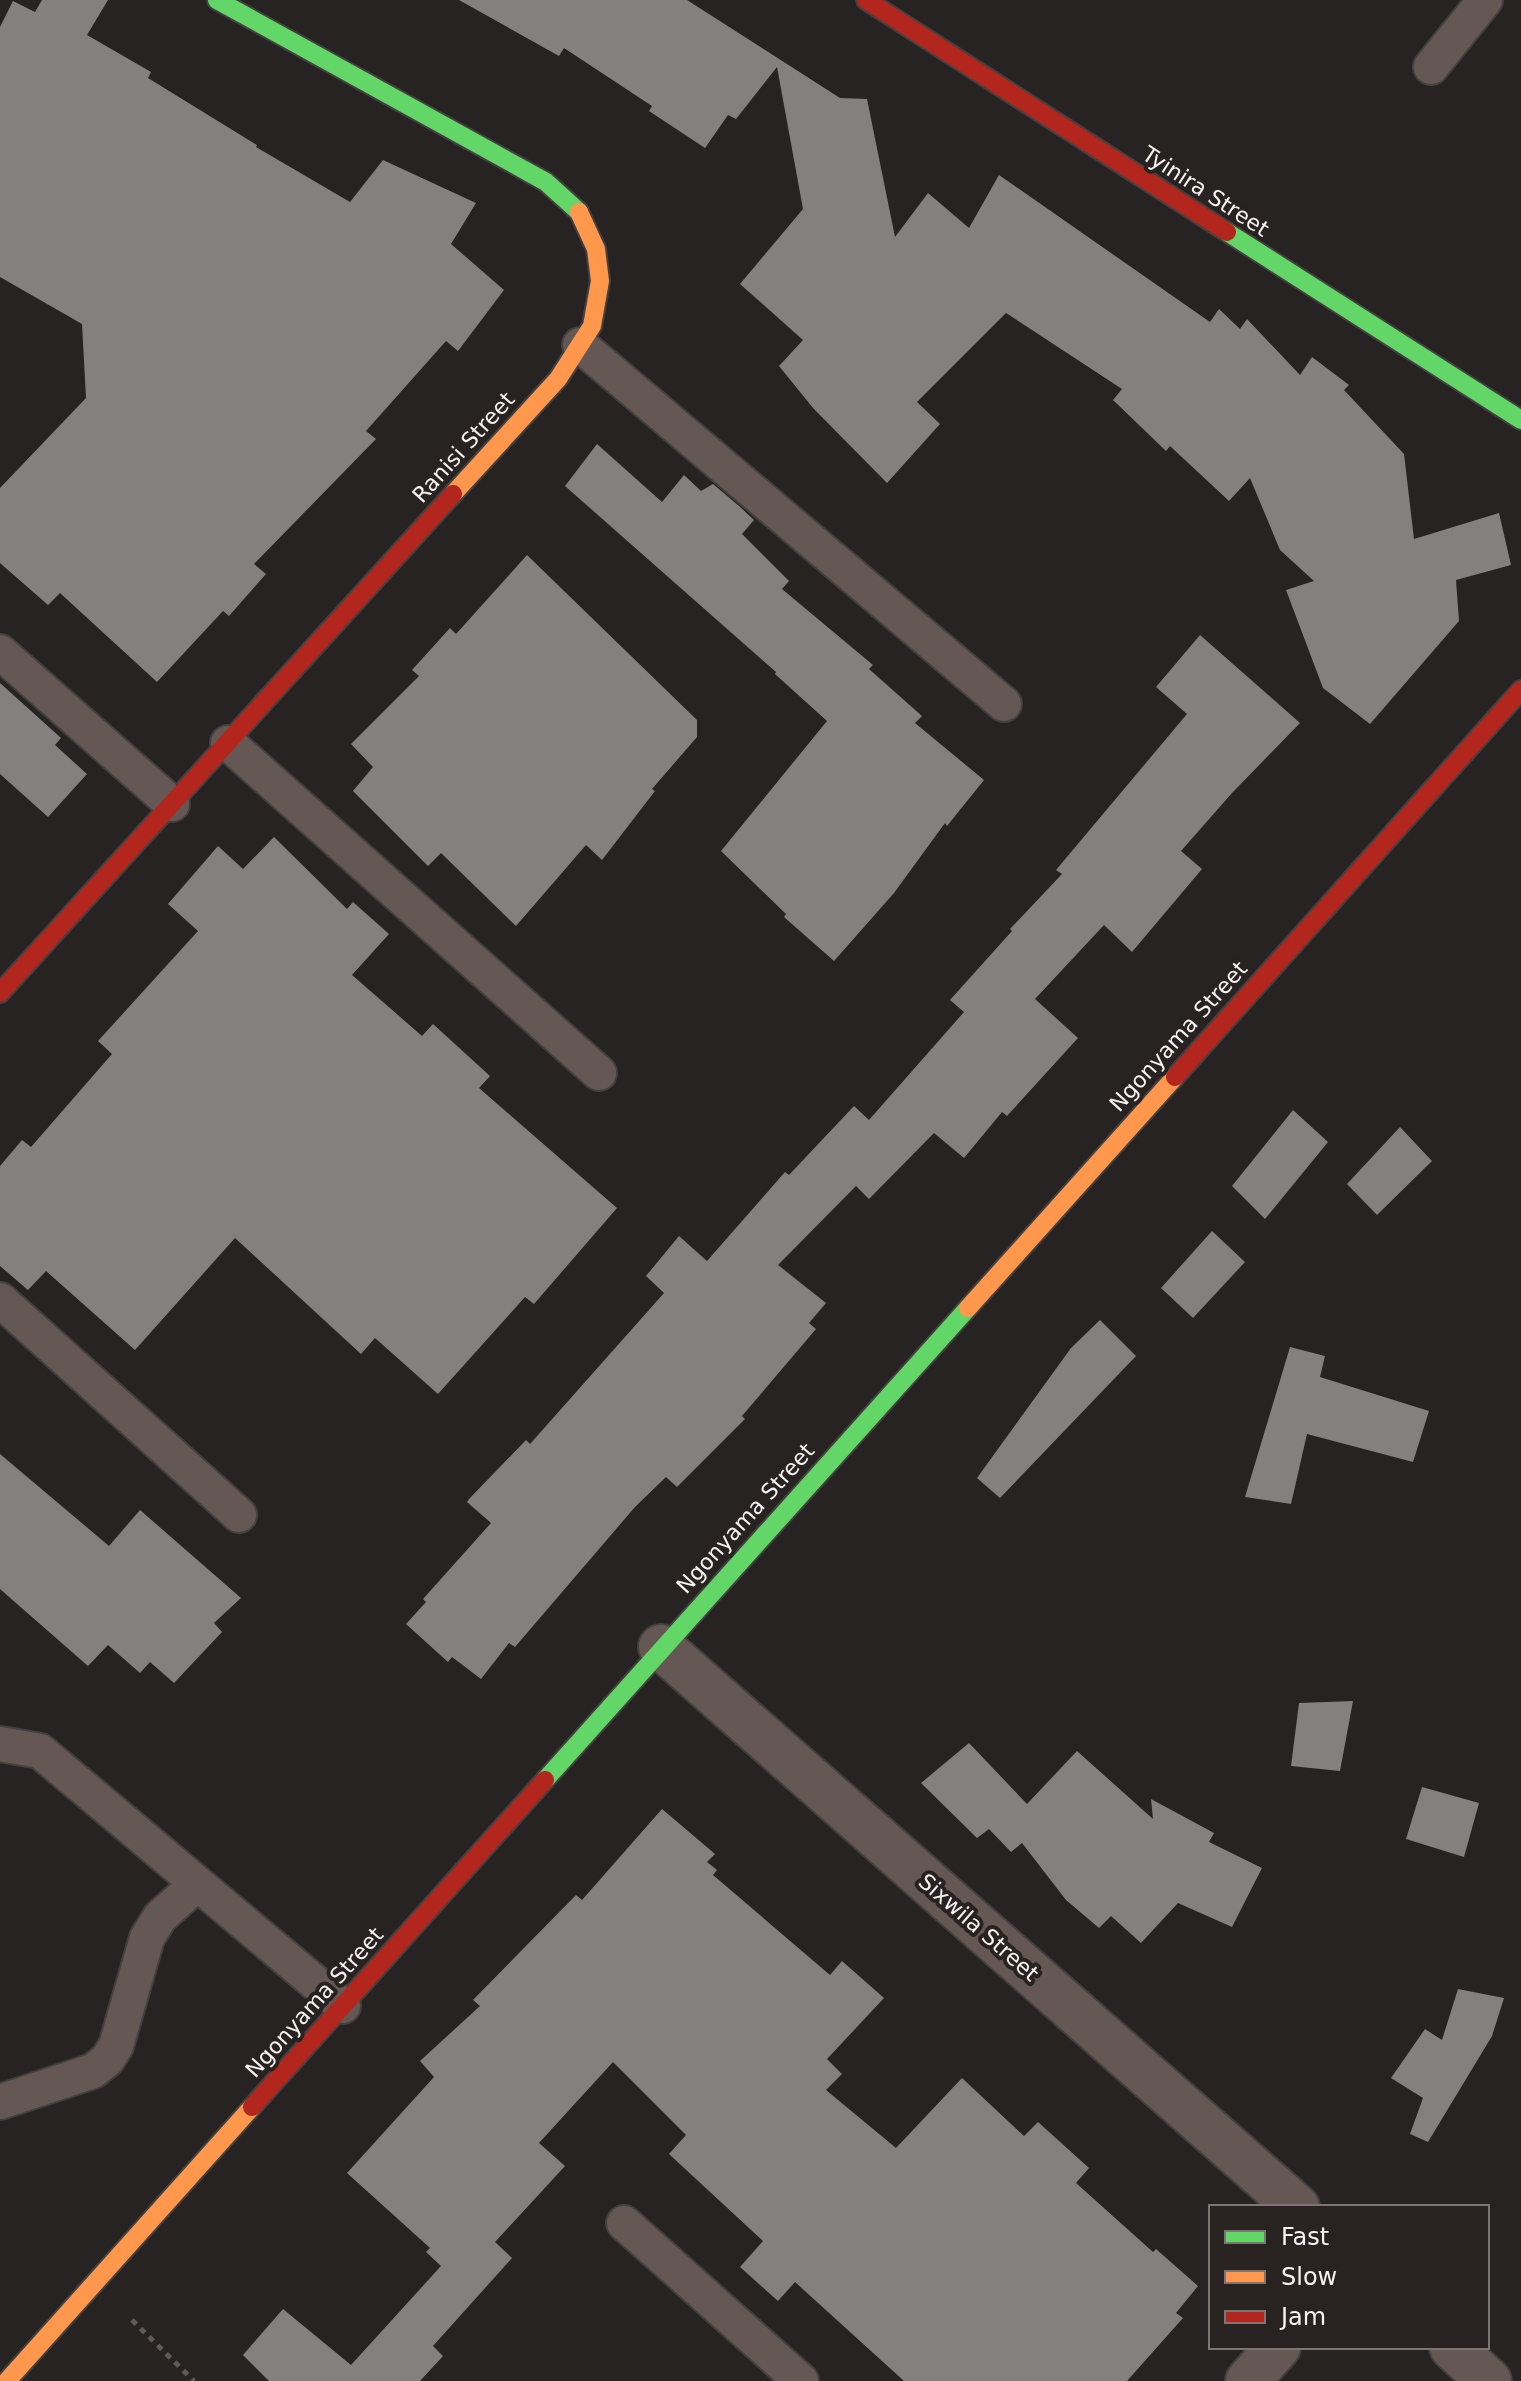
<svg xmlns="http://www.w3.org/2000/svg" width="1521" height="2381" viewBox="0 0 1521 2381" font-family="'DejaVu Sans',sans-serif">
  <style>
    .building { fill: #83807f }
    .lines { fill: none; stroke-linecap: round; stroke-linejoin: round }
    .lane-casing { stroke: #434140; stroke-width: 38 }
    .street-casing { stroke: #434140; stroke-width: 48 }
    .fast-casing { stroke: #434140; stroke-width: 22 }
    .slow-casing { stroke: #434140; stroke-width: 22 }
    .jam-casing { stroke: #434140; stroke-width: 22 }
    .path { stroke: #625957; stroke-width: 5; stroke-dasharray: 6 6; stroke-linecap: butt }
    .lane { stroke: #655854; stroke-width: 34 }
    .street { stroke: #655854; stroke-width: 44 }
    .fast { stroke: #63d668; stroke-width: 18 }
    .slow { stroke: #ff974d; stroke-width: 18 }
    .jam { stroke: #b3261e; stroke-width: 18 }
    .labels { text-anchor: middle; stroke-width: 8; stroke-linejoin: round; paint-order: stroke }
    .street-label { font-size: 22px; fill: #f7f3f2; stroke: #282221 }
  </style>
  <rect width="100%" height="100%" fill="#272322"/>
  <path class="building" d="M 42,0 L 108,0 L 87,35 L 151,72 L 148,78 L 257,145 L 256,147 L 350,202 L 383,160 L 476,203 L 451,244 L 504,290 L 458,351 L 446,341 L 366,431 L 376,439 L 254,564 L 266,574 L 229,616 L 223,611 L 157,682 L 60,593 L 48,605 L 0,563 L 0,488 L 86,398 L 82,324 L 0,277 L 0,27 L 13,1 L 35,12 Z
    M 459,0 L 687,0 L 840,98 L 867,99 L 895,237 L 928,193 L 969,228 L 999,175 L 1210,322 L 1219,309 L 1240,329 L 1247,319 L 1300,375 L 1312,357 L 1349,385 L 1344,390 L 1404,454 L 1414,539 L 1499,513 L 1511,565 L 1456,580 L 1459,621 L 1370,724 L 1323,688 L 1286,590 L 1314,581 L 1280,550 L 1250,478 L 1229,501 L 1170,446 L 1166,451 L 1113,400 L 1122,389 L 1006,313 L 917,402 L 940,424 L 887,483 L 813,408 L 779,366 L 803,340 L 740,284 L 803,209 L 777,67 L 736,119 L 728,115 L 705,148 L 649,111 L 652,106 L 564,48 L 559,56 Z
    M 597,444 L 662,502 L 684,475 L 701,491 L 713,484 L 739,506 L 754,520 L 742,534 L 789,581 L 782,589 L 873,665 L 869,669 L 922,716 L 915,723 L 984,780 L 947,826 L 945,823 L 894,893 L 834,961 L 784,917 L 786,914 L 721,851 L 827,721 L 775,674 L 776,672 L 565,486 Z
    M 527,555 L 697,720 L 697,737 L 652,789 L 655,791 L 602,860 L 586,845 L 516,926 L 441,853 L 428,866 L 353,791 L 373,767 L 351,744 L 419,676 L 412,670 L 450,628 L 456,634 Z
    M 1200,635 L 1300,723 L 1232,793 L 1181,851 L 1202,869 L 1132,952 L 1104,925 L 1035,999 L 1078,1038 L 1007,1116 L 1002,1112 L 964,1158 L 934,1133 L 869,1199 L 856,1186 L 778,1265 L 826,1303 L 809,1323 L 816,1329 L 742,1416 L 745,1419 L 677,1487 L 666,1477 L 635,1507 L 515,1647 L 509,1643 L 481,1679 L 452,1657 L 448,1662 L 406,1624 L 426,1602 L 423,1599 L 491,1523 L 467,1502 L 469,1499 L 526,1440 L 530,1444 L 664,1293 L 646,1276 L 679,1236 L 707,1261 L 785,1172 L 789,1175 L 854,1106 L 869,1120 L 964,1012 L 950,1000 L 1012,931 L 1010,929 L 1062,874 L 1056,870 L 1187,714 L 1156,687 Z
    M 0,683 L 61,738 L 55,745 L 87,774 L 48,817 L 0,774 Z
    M 274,837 L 347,909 L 353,902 L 389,934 L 352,975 L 422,1036 L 433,1024 L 490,1076 L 479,1088 L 617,1208 L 534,1304 L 525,1297 L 438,1394 L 375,1338 L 361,1354 L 235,1238 L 135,1350 L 46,1271 L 28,1290 L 0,1266 L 0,1166 L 22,1140 L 31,1147 L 112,1054 L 98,1041 L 198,931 L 168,904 L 218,846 L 243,869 Z
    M 1293,1110 L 1328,1142 L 1265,1219 L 1232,1186 Z
    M 1400,1127 L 1432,1161 L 1377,1215 L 1347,1184 Z
    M 1212,1231 L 1245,1262 L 1193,1318 L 1161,1288 Z
    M 1100,1320 L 1136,1356 L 1000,1498 L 977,1478 L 1071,1348 Z
    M 1290,1347 L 1325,1356 L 1320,1377 L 1429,1411 L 1413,1462 L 1307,1434 L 1291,1504 L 1245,1497 Z
    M 0,1454 L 109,1546 L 140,1510 L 241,1598 L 214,1623 L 222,1632 L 174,1683 L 150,1662 L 140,1673 L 108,1645 L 88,1666 L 0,1589 Z
    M 1353,1701 L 1340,1771 L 1291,1766 L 1299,1703 Z
    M 969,1743 L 1027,1804 L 1077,1751 L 1153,1819 L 1151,1799 L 1214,1833 L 1209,1842 L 1262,1868 L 1232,1927 L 1178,1903 L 1141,1943 L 1111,1916 L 1099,1928 L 1066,1900 L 1022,1843 L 1011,1852 L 989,1829 L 977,1838 L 921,1783 Z
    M 1422,1787 L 1479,1803 L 1464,1857 L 1406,1839 Z
    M 662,1809 L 715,1854 L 707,1862 L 717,1870 L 713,1875 L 830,1975 L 842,1961 L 884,1998 L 827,2059 L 842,2074 L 826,2090 L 896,2148 L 962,2078 L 1024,2136 L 1038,2122 L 1089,2168 L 1076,2183 L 1153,2252 L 1156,2249 L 1198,2286 L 1176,2313 L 1183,2318 L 1127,2381 L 904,2381 L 795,2282 L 778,2301 L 740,2267 L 763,2241 L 669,2154 L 686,2135 L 613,2062 L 539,2143 L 565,2166 L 495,2242 L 512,2258 L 433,2346 L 443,2356 L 420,2381 L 269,2381 L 243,2355 L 283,2309 L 351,2365 L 441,2266 L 426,2252 L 430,2248 L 347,2173 L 434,2077 L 420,2061 L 480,2006 L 473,2000 L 576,1895 L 582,1900 Z
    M 1458,1989 L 1504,1998 L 1492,2036 L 1428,2142 L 1410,2134 L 1423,2098 L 1391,2078 L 1425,2029 L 1442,2040 Z"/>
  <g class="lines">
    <defs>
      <path id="lane" d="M 1431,67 L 1485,0
        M 580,345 L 1004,704
        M 0,652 L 172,804
        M 228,743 L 599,1073
        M 0,1300 L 239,1515
        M 0,1744 L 40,1751 L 343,2006
        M 0,2102 L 93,2071 L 107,2060 L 116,2046 L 147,1938 L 160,1917 L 197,1884
        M 624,2223 L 801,2381"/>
      <path id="street" d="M 661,1647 L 1297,2207
        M 1452,2347 L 1489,2381
        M 1248,2381 L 1278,2347"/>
      <path id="fast" d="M 217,0 L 546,182 L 579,212
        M 1227,232 L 1521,420
        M 545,1780 L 968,1308"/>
      <path id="slow" d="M 453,494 L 558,379 L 592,326 L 600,281 L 596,249 L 579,212
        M 968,1308 L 1175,1077
        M 7,2381 L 252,2107"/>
      <path id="jam" d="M 866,0 L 1227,232
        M 0,993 L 453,494
        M 1175,1077 L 1521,690
        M 252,2107 L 545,1780"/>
    </defs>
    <use href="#lane" class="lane-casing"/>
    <use href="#street" class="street-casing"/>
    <use href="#fast" class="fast-casing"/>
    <use href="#slow" class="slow-casing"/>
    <use href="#jam" class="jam-casing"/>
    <path class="path" d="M 132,2320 L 194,2381"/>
    <use href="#lane" class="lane"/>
    <use href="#street" class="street"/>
    <use href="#fast" class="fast"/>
    <use href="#slow" class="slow"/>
    <use href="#jam" class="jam"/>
  </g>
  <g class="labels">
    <g class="street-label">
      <text transform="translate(1206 191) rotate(33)" y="8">Tyinira Street</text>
      <text transform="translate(463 447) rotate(-48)" y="8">Ranisi Street</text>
      <text transform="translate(1178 1036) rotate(-48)" y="8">Ngonyama Street</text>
      <text transform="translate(745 1518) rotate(-48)" y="8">Ngonyama Street</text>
      <text transform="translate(979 1927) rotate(41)" y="8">Sixwila Street</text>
      <text transform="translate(314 2002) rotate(-48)" y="8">Ngonyama Street</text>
    </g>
  </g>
  <rect x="1209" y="2205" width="280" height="144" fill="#282221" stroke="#7b7675" stroke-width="2"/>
  <rect x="1225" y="2231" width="40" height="12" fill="#63d668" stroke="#7b7675" stroke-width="2"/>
  <text x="1281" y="2245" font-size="24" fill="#f7f3f2">Fast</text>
  <rect x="1225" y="2271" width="40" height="12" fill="#ff974d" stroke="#7b7675" stroke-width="2"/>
  <text x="1281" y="2285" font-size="24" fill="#f7f3f2">Slow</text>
  <rect x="1225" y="2311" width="40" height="12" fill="#b3261e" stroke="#7b7675" stroke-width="2"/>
  <text x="1281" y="2325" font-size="24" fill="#f7f3f2">Jam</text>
</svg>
